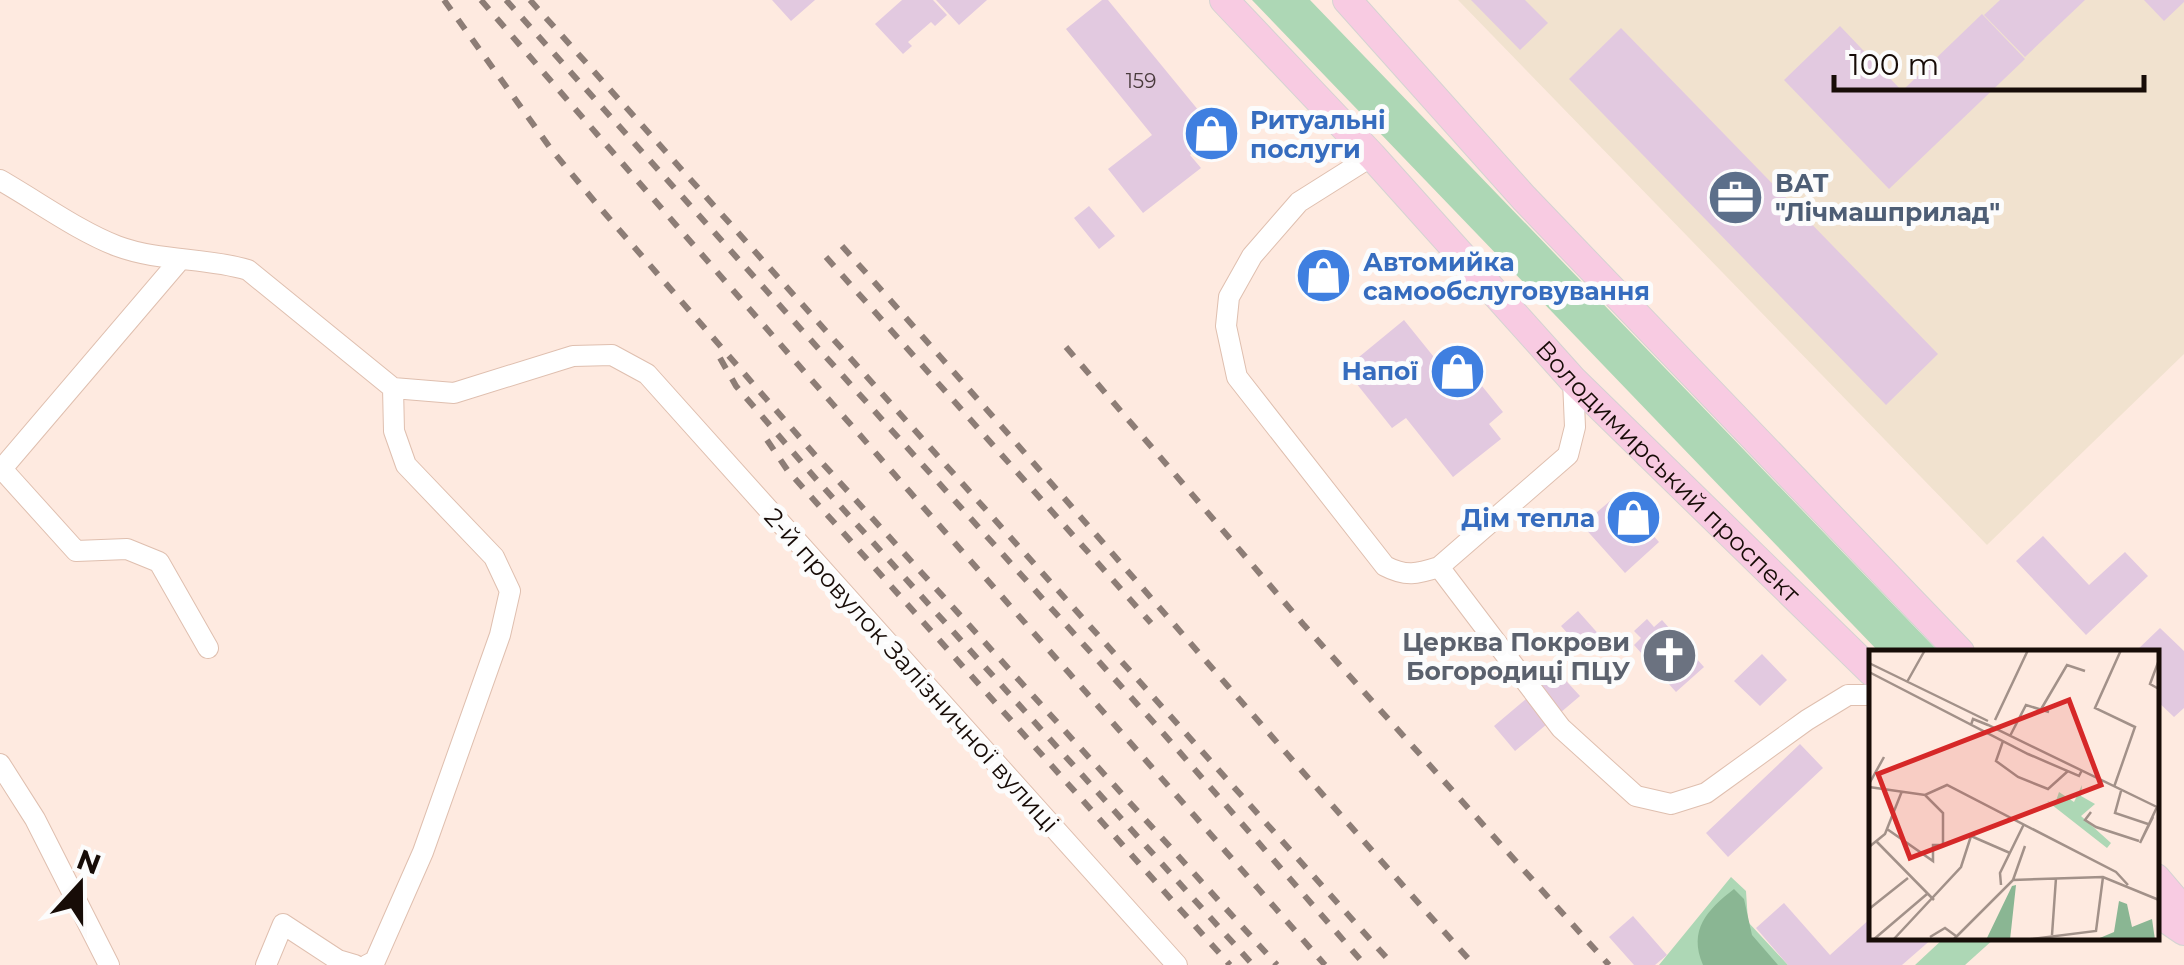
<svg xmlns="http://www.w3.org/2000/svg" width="2184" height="965" viewBox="0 0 2184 965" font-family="Montserrat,sans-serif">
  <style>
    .commercial { fill: #f1e2cf }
    .green { fill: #add7b5 }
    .forest { fill: #8ab693 }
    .building { fill: #e2c9e0 }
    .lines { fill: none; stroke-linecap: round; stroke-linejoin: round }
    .minor-casing { stroke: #dfbfaf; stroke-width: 22 }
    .major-casing { stroke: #d5d3d2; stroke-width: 30 }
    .minor { stroke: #fff; stroke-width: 20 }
    .major { stroke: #f8cbe2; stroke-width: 28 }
    .rail { stroke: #8d7d76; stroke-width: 6; stroke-dasharray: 12 12; stroke-linecap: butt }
    .labels { text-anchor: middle; stroke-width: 10; stroke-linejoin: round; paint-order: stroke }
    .number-label { font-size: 20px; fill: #4a3b3d }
    .shop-label { font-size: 25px; font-weight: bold; fill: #366cbe; stroke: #fcfcfc; text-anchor: start }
    .service-label { font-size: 25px; font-weight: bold; fill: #4e5e75; stroke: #fcfcfc; text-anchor: start }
    .street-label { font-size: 25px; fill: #170c07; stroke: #fcfcfc }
    .worship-label { font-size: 25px; font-weight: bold; fill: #5b616d; stroke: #fcfcfc; text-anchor: end }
    .inset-road { fill: none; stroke: #a29189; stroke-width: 2.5 }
    .view { fill: #d62828; fill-opacity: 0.15; stroke: #d62828; stroke-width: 5 }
    .inset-edge { fill: none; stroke: #170c07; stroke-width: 5 }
  </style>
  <rect width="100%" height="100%" fill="#feeae0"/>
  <path class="commercial" d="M 1458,0 L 2184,0 L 2184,354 L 1987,545 Z"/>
  <path class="green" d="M 1252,0 L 1310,0 L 1939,652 L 1879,652 Z
    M 1731,877 L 1746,891 L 1748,922 L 1788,965 L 1659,965 Z
    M 1944,938 L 1995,938 L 1965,965 L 1915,965 Z"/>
  <path class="forest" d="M 1734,889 L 1744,899 L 1752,935 L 1778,965 L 1703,965 C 1688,930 1707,910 1734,889 Z"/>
  <path class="building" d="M 772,0 L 815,0 L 791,21 Z
    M 902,0 L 933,0 L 947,15 L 935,26 L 931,22 L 908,42 L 912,46 L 903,54 L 875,24 Z
    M 936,0 L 987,0 L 959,25 Z
    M 1102,0 L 1108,0 L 1217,133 L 1190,155 L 1201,168 L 1143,213 L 1108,169 L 1152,135 L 1066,29 Z
    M 1471,0 L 1525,0 L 1548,23 L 1520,50 Z
    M 2000,0 L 2085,0 L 2025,57 L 1984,15 Z
    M 2144,0 L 2184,0 L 2184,2 L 2164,21 Z
    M 1982,14 L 2025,59 L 1889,189 L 1784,80 L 1840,26 L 1902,91 Z
    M 1621,28 L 1938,354 L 1886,405 L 1569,79 Z
    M 1089,206 L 1115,236 L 1099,249 L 1074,218 Z
    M 1404,320 L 1450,377 L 1465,365 L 1503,412 L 1489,424 L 1501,439 L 1453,477 L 1406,418 L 1392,428 L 1356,383 L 1371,372 L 1359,357 Z
    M 1617,495 L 1659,542 L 1625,573 L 1582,525 Z
    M 2043,536 L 2089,585 L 2125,552 L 2148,576 L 2086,635 L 2016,561 Z
    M 1578,611 L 1602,638 L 1585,653 L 1561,626 Z
    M 1647,619 L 1654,627 L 1662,620 L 1704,667 L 1676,692 L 1634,645 L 1641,638 L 1634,631 Z
    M 2160,628 L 2184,651 L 2184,708 L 2174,717 L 2156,700 L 2156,652 L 2135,652 Z
    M 1762,654 L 1787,680 L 1760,706 L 1734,681 Z
    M 1558,672 L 1580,696 L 1515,751 L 1494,726 Z
    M 1800,744 L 1823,768 L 1728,857 L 1706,833 Z
    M 1784,903 L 1830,955 L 1872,917 L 1872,938 L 1933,938 L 1902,965 L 1788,965 L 1756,928 Z
    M 1633,916 L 1667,955 L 1655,965 L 1634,965 L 1609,937 Z"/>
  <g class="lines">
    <defs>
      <path id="minor" d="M 1372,156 L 1299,202 L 1252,256 L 1229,297 L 1226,326 L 1237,377 L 1385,566 C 1406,577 1417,574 1439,567 L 1568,455 L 1575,427 L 1573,380
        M 0,180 C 37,201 78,231 117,246 C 160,262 205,257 248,270 L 393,388 L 454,393 L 573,356 L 612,355 L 647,374 L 1177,965
        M 2,469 L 76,551 L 127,549 L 159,562 L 208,648
        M 0,471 L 179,261
        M 1439,567 L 1561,728 L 1636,796 L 1671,804 L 1706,793 L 1807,720 L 1848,695 L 1872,695
        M 0,764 L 35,819 L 109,965
        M 266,965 L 283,924 L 338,960 L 355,965
        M 367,965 L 375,961 L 423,852 L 500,635 L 510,591 L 494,557 L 406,465 L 394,431 L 393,388"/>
      <g id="major">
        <path id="s1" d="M 1224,0 L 1372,156 L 1573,380 L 1872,672"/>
        <path d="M 1347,0 L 1524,198 L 1960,652"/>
        <path d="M 2156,878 L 2184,911"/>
        <path d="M 2156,912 L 2184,931"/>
      </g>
    </defs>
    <use href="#minor" class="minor-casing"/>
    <use href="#major" class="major-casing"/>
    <use href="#minor" class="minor"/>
    <use href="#major" class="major"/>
    <path class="rail" d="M 444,0 L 551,149 L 595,202 L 815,455 L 1277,965
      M 481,0 C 760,324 1044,643 1325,965
      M 506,0 L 1163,733 L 1365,965
      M 530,0 L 1393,965
      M 842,246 C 1055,484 1261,728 1474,965
      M 826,257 L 1151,623
      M 1066,347 L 1303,624 L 1609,965
      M 720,358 L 736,386 L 816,479 L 1253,965
      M 767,440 L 788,471 L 1230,965"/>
  </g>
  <defs>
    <symbol id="shop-disc" viewBox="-11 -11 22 22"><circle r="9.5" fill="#3f7fe0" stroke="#fcfcfc"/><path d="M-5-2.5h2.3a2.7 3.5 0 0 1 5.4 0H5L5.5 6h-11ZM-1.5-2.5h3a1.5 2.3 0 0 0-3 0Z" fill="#fff"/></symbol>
    <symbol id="office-disc" viewBox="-11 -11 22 22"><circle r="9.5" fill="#5c6f8a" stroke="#fcfcfc"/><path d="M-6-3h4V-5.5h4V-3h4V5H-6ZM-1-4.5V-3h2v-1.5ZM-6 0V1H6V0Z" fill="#fff"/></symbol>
    <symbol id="church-disc" viewBox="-11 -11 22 22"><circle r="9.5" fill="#6b7280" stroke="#fcfcfc"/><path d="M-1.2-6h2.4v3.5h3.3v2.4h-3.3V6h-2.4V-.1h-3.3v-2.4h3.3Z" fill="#fff"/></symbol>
  </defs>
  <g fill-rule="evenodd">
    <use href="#shop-disc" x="1180" y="102" width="63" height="63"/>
    <use href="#office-disc" x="1704" y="166" width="63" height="63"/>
    <use href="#shop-disc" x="1292" y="244" width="63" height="63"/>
    <use href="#shop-disc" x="1426" y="340" width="63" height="63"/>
    <use href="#shop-disc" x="1602" y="486" width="63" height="63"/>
    <use href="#church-disc" x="1638" y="624" width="63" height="63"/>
  </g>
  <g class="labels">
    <g class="number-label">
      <text x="1141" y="88">159</text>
    </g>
    <g class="shop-label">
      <text x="1250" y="129">Ритуальні<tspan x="1250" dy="29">послуги</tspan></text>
      <text x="1363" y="271">Автомийка<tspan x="1363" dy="29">самообслуговування</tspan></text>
      <text x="1418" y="380" text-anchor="end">Напої</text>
      <text x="1595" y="527" text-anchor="end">Дім тепла</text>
    </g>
    <g class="service-label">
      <text x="1775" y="192">ВАТ<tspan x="1775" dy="29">"Лічмашприлад"</tspan></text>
    </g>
    <g class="street-label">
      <text dy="9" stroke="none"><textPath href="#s1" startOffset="648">Володимирський проспект</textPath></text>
      <text transform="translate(912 670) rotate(48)" y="9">2-й провулок Залізничної вулиці</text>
    </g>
    <g class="worship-label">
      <text x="1630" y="651">Церква Покрови<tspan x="1630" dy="29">Богородиці ПЦУ</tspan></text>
    </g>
  </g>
  <g transform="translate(1869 650)">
    <rect width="290" height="290" fill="#feeae0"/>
    <path d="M 213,135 L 212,146 L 226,154 L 212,166 L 242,193 L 238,198 L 178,151 L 186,154 L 190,142 L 205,152 Z" fill="#add7b5"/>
    <path d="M 147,235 L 141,290 L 117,290 L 143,236 ZM 250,251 L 258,254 L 263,277 L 283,269 L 286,290 L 226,290 L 245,282 Z" fill="#8ab693"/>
    <path class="inset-road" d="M 290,10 L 281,34 L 290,39M 0,13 L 119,71M 0,22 L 159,104 L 210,126 L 213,120M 38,32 L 56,0M 171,61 L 198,15 L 216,21M 126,70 L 159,0M 102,75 L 104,69 L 119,75 L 290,158M 141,86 L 157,55 L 180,62M 134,91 L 127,111 L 149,127 L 179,139 L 199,121M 0,134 L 15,107M 0,137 L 56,145 L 78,135 L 247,222 L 259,235M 245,137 L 266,77 L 226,58 L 252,0M 252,141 L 246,163 L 279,174M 222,162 L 216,170 L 227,177 L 270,191M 284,167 L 271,193 L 288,157M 18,179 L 64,211 L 64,195 L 74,195 L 74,163 L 56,145M 8,192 L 65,250M 0,197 L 16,184 L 33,141M 144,230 L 156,196M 132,235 L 131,223 L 155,174M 0,259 L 39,228M 183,285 L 187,228M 61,287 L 76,278 L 87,286M 4,290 L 58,244M 24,290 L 92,217 L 102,186 L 141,203M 84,290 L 144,230 L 234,227 L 290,250M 155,290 L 227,281 L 234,227"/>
    <path class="view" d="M 200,50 L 232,135 L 41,208 L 9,124 Z"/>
    <rect width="290" height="290" class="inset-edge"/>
  </g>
  <g transform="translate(80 885) rotate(21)" stroke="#fcfcfc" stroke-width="8" paint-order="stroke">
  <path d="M0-8L18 38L0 25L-18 38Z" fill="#170c07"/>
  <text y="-15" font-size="28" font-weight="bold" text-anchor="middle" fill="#170c07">N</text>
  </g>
  <path d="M1834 75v15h310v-15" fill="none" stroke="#170c07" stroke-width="5"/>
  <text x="1849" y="75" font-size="30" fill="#170c07" stroke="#fcfcfc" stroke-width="8" paint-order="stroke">100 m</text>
</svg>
